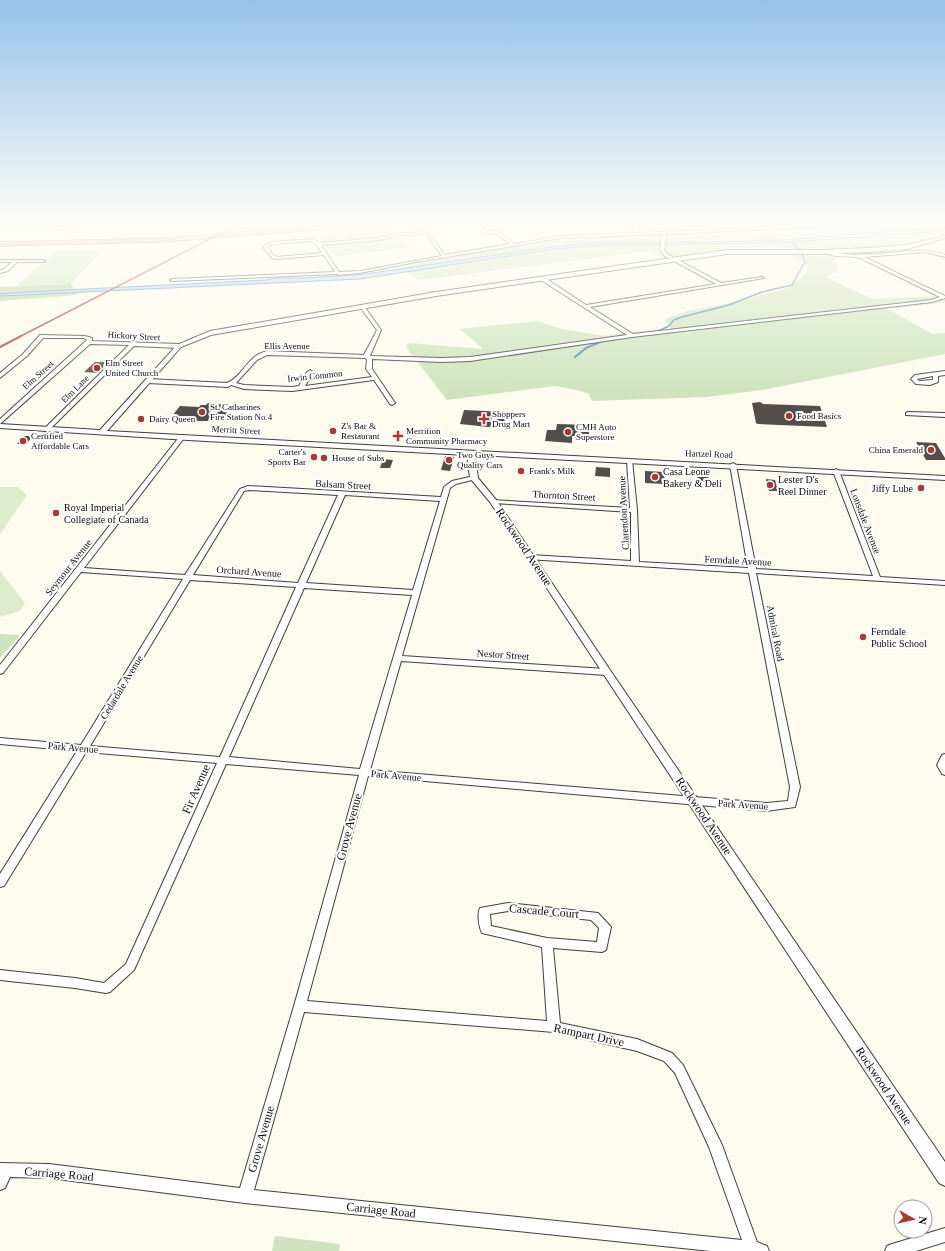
<svg xmlns="http://www.w3.org/2000/svg" width="945" height="1251" viewBox="0 0 945 1251" font-family="Georgia,serif">
  <style>
    .green { fill: #cde3bb }
    .forest { fill: #b1d29d }
    .pitch { fill: #deeccc }
    .water { fill: #b8d6ee; stroke: #4886bd }
    .lines { fill: none; stroke-linecap: round; stroke-linejoin: round }
    .stream-far1 { stroke: #4886bd; stroke-width: 1.5 }
    .stream { stroke: #4886bd; stroke-width: 2 }
    .building { fill: #544e4a }
    .minor-casing { stroke: #3f3f3f; stroke-width: 2 }
    .tertiary-casing { stroke: #3f3f3f; stroke-width: 2 }
    .motorway-casing { stroke: #1d1d1d; stroke-width: 1 }
    .minor { fill: #fff; fill-rule: evenodd }
    .tertiary { fill: #fff; fill-rule: evenodd }
    .motorway { fill: #e3a866; fill-rule: evenodd }
    .rail-far1 { stroke: #ab3835; stroke-width: 1.5 }
    .rail { stroke: #ab3835; stroke-width: 2 }
    .poi-dot { fill: #ab3835; stroke: #fff; stroke-width: 1.5 }
    .labels { text-anchor: middle; stroke-width: 4; stroke-linejoin: round; paint-order: stroke }
    .far-street-label { font-size: 9px; fill: #0c0c0c; stroke: #fff }
    .far-poi-label { font-size: 9px; fill: #0c0c0c; stroke: #fff; text-anchor: start }
    .poi-label { font-size: 10px; fill: #0c0c0c; stroke: #fff; text-anchor: start }
    .street-label { font-size: 10px; fill: #0c0c0c; stroke: #fff }
    .near-street-label { font-size: 12px; fill: #0c0c0c; stroke: #fff }
  </style>
  <rect width="100%" height="100%" fill="#fdfbee"/>
  <path class="green" d="M 810,225 L 945,225 L 945,234 L 910,245 L 859,249 L 798,250 L 735,249 L 662,258 L 650,251 L 418,280 L 401,267 L 452,256 L 561,238 L 745,230 L 751,235 L 795,233 L 788,227 Z
    M 387,226 L 410,247 L 335,257 L 319,236 Z
    M 57,250 L 96,250 L 100,253 L 71,284 L 17,286 Z
    M 790,255 L 834,257 L 838,271 L 826,277 L 873,299 L 945,296 L 945,302 L 898,308 L 884,307 L 933,334 L 945,333 L 945,354 L 762,390 L 707,397 L 592,401 L 589,394 L 581,391 L 555,386 L 447,400 L 406,347 L 408,343 L 483,349 L 460,329 L 537,321 L 562,329 L 605,336 L 659,329 L 671,329 L 665,319 L 687,311 L 740,301 L 788,288 L 806,274 L 808,266 Z
    M 0,634 L 20,635 L 0,658 Z
    M 275,1236 L 340,1244 L 339,1251 L 272,1251 Z"/>
  <path class="forest" d="M 71,284 L 77,295 L 0,301 L 0,287 Z"/>
  <path class="pitch" d="M 0,487 L 18,487 L 27,495 L 0,534 Z
    M 0,571 L 25,603 L 20,611 L 0,617 Z"/>
  <path class="water" d="M 945,227 L 945,229 L 928,232 L 779,243 L 597,245 L 547,250 L 360,279 L 0,296 L 0,294 L 27,292 L 266,280 L 275,278 L 305,278 L 365,274 L 537,249 L 588,243 L 769,241 Z"/>
  <g class="lines">
    <path class="stream-far1" d="M 793,242 L 800,251
      M 656,332 L 669,326 L 674,320 L 682,317 L 729,305 L 762,292 L 792,285 L 805,262 L 802,254"/>
    <path class="stream" d="M 575,357 L 586,348 L 605,340"/>
  </g>
  <path class="building" d="M 95,362 L 109,362 L 97,373 L 84,372 Z
    M 760,402 L 763,404 L 820,406 L 827,427 L 758,424 L 756,423 L 752,403 Z
    M 208,403 L 228,405 L 224,412 L 231,413 L 225,421 L 198,421 L 190,419 L 191,418 L 171,417 L 180,406 L 199,407 L 201,405 L 206,405 Z
    M 464,410 L 507,412 L 504,426 L 488,427 L 460,424 Z
    M 557,424 L 589,425 L 589,437 L 572,436 L 572,443 L 545,441 L 547,430 L 556,430 Z
    M 24,436 L 33,436 L 26,444 L 17,444 Z
    M 916,442 L 936,443 L 945,458 L 945,460 L 926,460 Z
    M 445,456 L 454,457 L 450,471 L 441,470 Z
    M 383,459 L 393,460 L 390,468 L 380,468 Z
    M 596,467 L 610,468 L 610,477 L 595,476 Z
    M 645,471 L 664,472 L 665,484 L 645,483 Z
    M 697,474 L 708,475 L 709,483 L 698,482 Z
    M 766,479 L 775,480 L 778,491 L 769,491 Z"/>
  <g class="lines">
    <defs>
      <path id="minor" d="M 72,225 L 81,225 L 57,230 L 0,230 L 0,228 L 57,228 Z
        M 621,225 L 625,225 L 634,233 L 814,225 L 847,225 L 666,234 L 664,250 L 667,254 L 721,283 L 762,277 L 764,278 L 590,307 L 633,334 L 931,300 L 940,297 L 858,257 L 835,256 L 824,253 L 825,251 C 846,256 868,255 890,253 C 911,251 925,248 945,255 L 945,257 L 926,252 L 864,257 L 945,296 L 945,298 L 932,302 L 632,337 L 470,361 L 442,362 L 372,359 L 372,369 L 395,403 L 392,405 L 390,404 L 374,380 L 292,391 L 244,389 L 231,385 L 228,387 L 148,383 L 145,381 L 148,379 L 227,383 C 245,375 245,357 267,351 L 364,355 L 377,330 L 360,307 L 362,306 L 364,306 L 381,330 L 370,356 L 442,358 L 470,357 L 627,335 L 541,280 L 541,278 L 545,278 L 586,305 L 716,284 L 665,256 L 660,250 L 662,234 L 561,238 L 416,262 L 360,273 L 339,275 L 337,274 L 172,281 L 170,280 L 172,279 L 335,272 L 324,255 L 277,259 L 272,258 L 263,247 L 272,242 L 313,239 L 319,243 L 379,238 L 399,233 L 427,232 L 445,255 L 510,244 L 497,234 L 490,234 L 481,232 L 481,230 C 487,224 496,227 503,229 L 503,231 L 500,233 L 514,244 L 561,236 L 630,233 ZM 486,229 L 499,230 L 492,232 L 485,231 ZM 426,234 L 442,256 L 360,271 L 339,272 L 321,245 L 379,240 L 399,235 ZM 312,241 L 317,245 L 322,253 L 277,257 L 274,256 L 267,247 L 273,244 ZM 267,355 L 366,358 L 367,360 L 366,369 L 372,377 L 305,386 L 313,372 L 310,370 L 307,372 L 299,386 L 292,387 L 244,385 L 236,383 L 257,360 Z
        M 0,260 L 43,260 L 45,261 L 43,262 L 17,262 L 8,271 L 0,273 L 0,271 L 4,269 L 12,262 L 0,262 Z
        M 40,335 L 85,336 L 92,338 L 92,341 L 179,344 L 182,346 L 179,348 L 134,346 L 48,431 L 44,431 L 44,429 L 129,345 L 90,344 L 0,424 L 0,419 L 87,340 L 84,338 L 43,338 L 27,356 L 0,378 L 0,373 L 23,354 Z
        M 945,371 L 945,375 L 938,376 L 938,382 L 930,385 L 916,384 L 911,379 L 915,375 ZM 933,376 L 933,380 L 919,381 L 917,379 Z
        M 908,412 L 945,413 L 945,417 L 906,415 L 906,413 Z
        M 182,435 L 184,436 L 184,438 L 84,568 L 185,575 L 240,489 L 248,486 L 441,497 L 444,487 L 452,481 L 474,476 L 476,477 L 476,479 L 456,484 L 450,488 L 402,656 L 606,669 L 610,672 L 606,675 L 401,661 L 370,770 L 766,803 L 788,801 L 790,787 L 749,573 L 527,559 L 526,557 L 530,555 L 631,561 L 631,512 L 493,503 L 491,502 L 491,500 L 630,508 L 627,461 L 628,460 L 632,460 L 637,510 L 639,562 L 748,568 L 730,465 L 733,463 L 736,465 L 756,569 L 873,576 L 833,471 L 836,469 L 839,471 L 880,577 L 945,581 L 945,585 L 756,573 L 800,787 L 795,807 L 766,811 L 368,776 L 307,1001 L 547,1021 L 542,947 L 482,933 C 479,927 477,914 480,908 L 508,903 L 598,913 L 611,927 L 606,950 L 602,952 L 553,948 L 560,1023 L 637,1039 L 672,1053 L 683,1065 L 722,1145 L 757,1242 L 767,1246 L 769,1251 L 711,1251 L 245,1203 L 49,1178 L 10,1177 L 5,1188 L 0,1190 L 0,1163 L 49,1164 L 240,1188 L 294,1006 L 359,775 L 226,764 L 134,970 L 110,992 L 106,993 L 75,988 L 0,980 L 0,970 L 75,978 L 104,983 L 126,964 L 217,763 L 86,752 L 4,886 L 0,887 L 0,874 L 77,751 L 0,744 L 0,738 L 81,745 L 183,579 L 81,572 L 3,673 L 0,674 L 0,665 L 180,436 ZM 249,490 L 338,495 L 298,583 L 193,575 L 244,491 ZM 345,495 L 440,501 L 413,590 L 306,583 ZM 190,580 L 296,587 L 220,757 L 90,746 ZM 304,588 L 412,595 L 360,769 L 229,757 ZM 508,911 L 591,920 L 599,928 L 597,942 L 547,938 L 491,926 L 490,914 ZM 304,1012 L 554,1032 L 637,1051 L 664,1061 L 675,1073 L 709,1147 L 742,1240 L 254,1190 Z
        M 945,754 L 945,775 L 942,774 L 937,765 L 942,755 Z
        M 945,1228 L 945,1242 L 916,1251 L 885,1251 L 887,1246 L 892,1244 Z"/>
      <path id="tertiary" d="M 945,236 L 945,238 L 907,249 L 868,252 L 825,254 L 727,254 L 436,296 L 211,335 L 181,347 L 107,431 L 945,476 L 945,480 L 475,455 L 478,478 L 497,501 L 610,670 L 945,1162 L 945,1186 L 939,1183 L 490,502 L 470,478 L 467,455 L 188,440 L 0,428 L 0,424 L 100,430 L 177,345 L 210,331 L 436,292 L 727,250 L 825,250 L 868,248 L 907,245 Z"/>
      <path id="motorway" d="M 326,225 L 359,225 L 356,227 L 164,242 L 0,246 L 0,242 L 164,238 Z"/>
    </defs>
    <use href="#minor" class="minor-casing"/>
    <use href="#tertiary" class="tertiary-casing"/>
    <use href="#motorway" class="motorway-casing"/>
    <use href="#minor" class="minor"/>
    <use href="#tertiary" class="tertiary"/>
    <use href="#motorway" class="motorway"/>
    <path class="rail-far1" d="M 19,337 L 237,225"/>
    <path class="rail" d="M 0,347 L 21,336"/>
  </g>
  <linearGradient id="sky" x2="0" y2="1"><stop stop-color="#95c2ea"/><stop offset="0.56" stop-color="#fefdf7"/><stop offset="1" stop-color="#fefdf7" stop-opacity="0"/></linearGradient>
  <rect width="945" height="400" fill="url(#sky)"/>
  <g class="poi-dot">
    <circle cx="97" cy="368" r="4"/>
    <circle cx="202" cy="412" r="4"/>
    <circle cx="789" cy="416" r="4"/>
    <circle cx="141" cy="419" r="4"/>
    <path d="M482 413h4v4h4v4h-4v4h-4v-4h-4v-4h4z"/>
    <circle cx="333" cy="431" r="4"/>
    <circle cx="568" cy="432" r="4"/>
    <path d="M396 430h4v4h4v4h-4v4h-4v-4h-4v-4h4z"/>
    <circle cx="23" cy="441" r="4"/>
    <circle cx="931" cy="450" r="4"/>
    <circle cx="314" cy="457" r="4"/>
    <circle cx="324" cy="458" r="4"/>
    <circle cx="449" cy="460" r="4"/>
    <circle cx="521" cy="471" r="4"/>
    <circle cx="655" cy="477" r="4"/>
    <circle cx="770" cy="485" r="4"/>
    <circle cx="921" cy="488" r="4"/>
    <circle cx="56" cy="513" r="4"/>
    <circle cx="863" cy="637" r="4"/>
  </g>
  <g class="labels">
    <g class="far-street-label">
      <text transform="translate(134 336) rotate(3)" y="3">Hickory Street</text>
      <text x="287" y="349">Ellis Avenue</text>
      <text transform="translate(38 375) rotate(-42)" y="3">Elm Street</text>
      <text transform="translate(315 376) rotate(-6)" y="3">Irwin Common</text>
      <text transform="translate(75 389) rotate(-45)" y="3">Elm Lane</text>
      <text transform="translate(236 430) rotate(3)" y="3">Merritt Street</text>
      <text transform="translate(709 454) rotate(2)" y="3">Hartzel Road</text>
    </g>
    <g class="far-poi-label">
      <text x="105" y="366">Elm Street<tspan x="105" dy="10">United Church</tspan></text>
      <text x="210" y="410">St. Catharines<tspan x="210" dy="10">Fire Station No.4</tspan></text>
      <text x="492" y="417">Shoppers<tspan x="492" dy="10">Drug Mart</tspan></text>
      <text x="797" y="419">Food Basics</text>
      <text x="149" y="422">Dairy Queen</text>
      <text x="341" y="429">Z's Bar &amp;<tspan x="341" dy="10">Restaurant</tspan></text>
      <text x="576" y="430">CMH Auto<tspan x="576" dy="10">Superstore</tspan></text>
      <text x="406" y="434">Merrition<tspan x="406" dy="10">Community Pharmacy</tspan></text>
      <text x="31" y="439">Certified<tspan x="31" dy="10">Affordable Cars</tspan></text>
      <text x="923" y="453" text-anchor="end">China Emerald</text>
      <text x="306" y="455" text-anchor="end">Carter's<tspan x="306" dy="10">Sports Bar</tspan></text>
      <text x="457" y="458">Two Guys<tspan x="457" dy="10">Quality Cars</tspan></text>
      <text x="332" y="461">House of Subs</text>
      <text x="529" y="474">Frank's Milk</text>
    </g>
    <g class="poi-label">
      <text x="663" y="475">Casa Leone<tspan x="663" dy="12">Bakery &amp; Deli</tspan></text>
      <text x="778" y="483">Lester D's<tspan x="778" dy="12">Reel Dinner</tspan></text>
      <text x="913" y="492" text-anchor="end">Jiffy Lube</text>
      <text x="64" y="511">Royal Imperial<tspan x="64" dy="12">Collegiate of Canada</tspan></text>
      <text x="871" y="635">Ferndale<tspan x="871" dy="12">Public School</tspan></text>
    </g>
    <g class="street-label">
      <text transform="translate(343 484) rotate(3)" y="4">Balsam Street</text>
      <text transform="translate(564 495) rotate(3)" y="4">Thornton Street</text>
      <text transform="translate(623 513) rotate(-93)" y="4">Clarendon Avenue</text>
      <text transform="translate(866 521) rotate(69)" y="4">Lonsdale Avenue</text>
      <text transform="translate(738 560) rotate(3)" y="4">Ferndale Avenue</text>
      <text transform="translate(68 567) rotate(-52)" y="4">Seymour Avenue</text>
      <text transform="translate(249 571) rotate(4)" y="4">Orchard Avenue</text>
      <text transform="translate(776 633) rotate(79)" y="4">Admiral Road</text>
      <text transform="translate(503 654) rotate(4)" y="4">Nestor Street</text>
      <text transform="translate(121 687) rotate(-59)" y="4">Cedardale Avenue</text>
      <text transform="translate(73 747) rotate(5)" y="4">Park Avenue</text>
      <text transform="translate(396 775) rotate(5)" y="4">Park Avenue</text>
      <text transform="translate(743 804) rotate(4)" y="4">Park Avenue</text>
    </g>
    <g class="near-street-label">
      <text transform="translate(524 547) rotate(56)" y="4">Rockwood Avenue</text>
      <text transform="translate(196 789) rotate(-66)" y="4">Fir Avenue</text>
      <text transform="translate(704 816) rotate(56)" y="4">Rockwood Avenue</text>
      <text transform="translate(349 827) rotate(-75)" y="4">Grove Avenue</text>
      <text transform="translate(544 911) rotate(5)" y="4">Cascade Court</text>
      <text transform="translate(589 1035) rotate(12)" y="4">Rampart Drive</text>
      <text transform="translate(884 1086) rotate(56)" y="4">Rockwood Avenue</text>
      <text transform="translate(261 1139) rotate(-74)" y="4">Grove Avenue</text>
      <text transform="translate(59 1174) rotate(5)" y="4">Carriage Road</text>
      <text transform="translate(381 1210) rotate(6)" y="4">Carriage Road</text>
    </g>
  </g>
  <g transform="translate(913 1219) rotate(98)"><circle r="19" fill="#ffffff" stroke="#9e9e9e"/>
  <path d="M0-3L7 15L0 10L-7 15Z" fill="#ab3835"/>
  <text y="-6" font-size="11" font-weight="bold" text-anchor="middle" fill="#0c0c0c">N</text>
  </g>
</svg>
